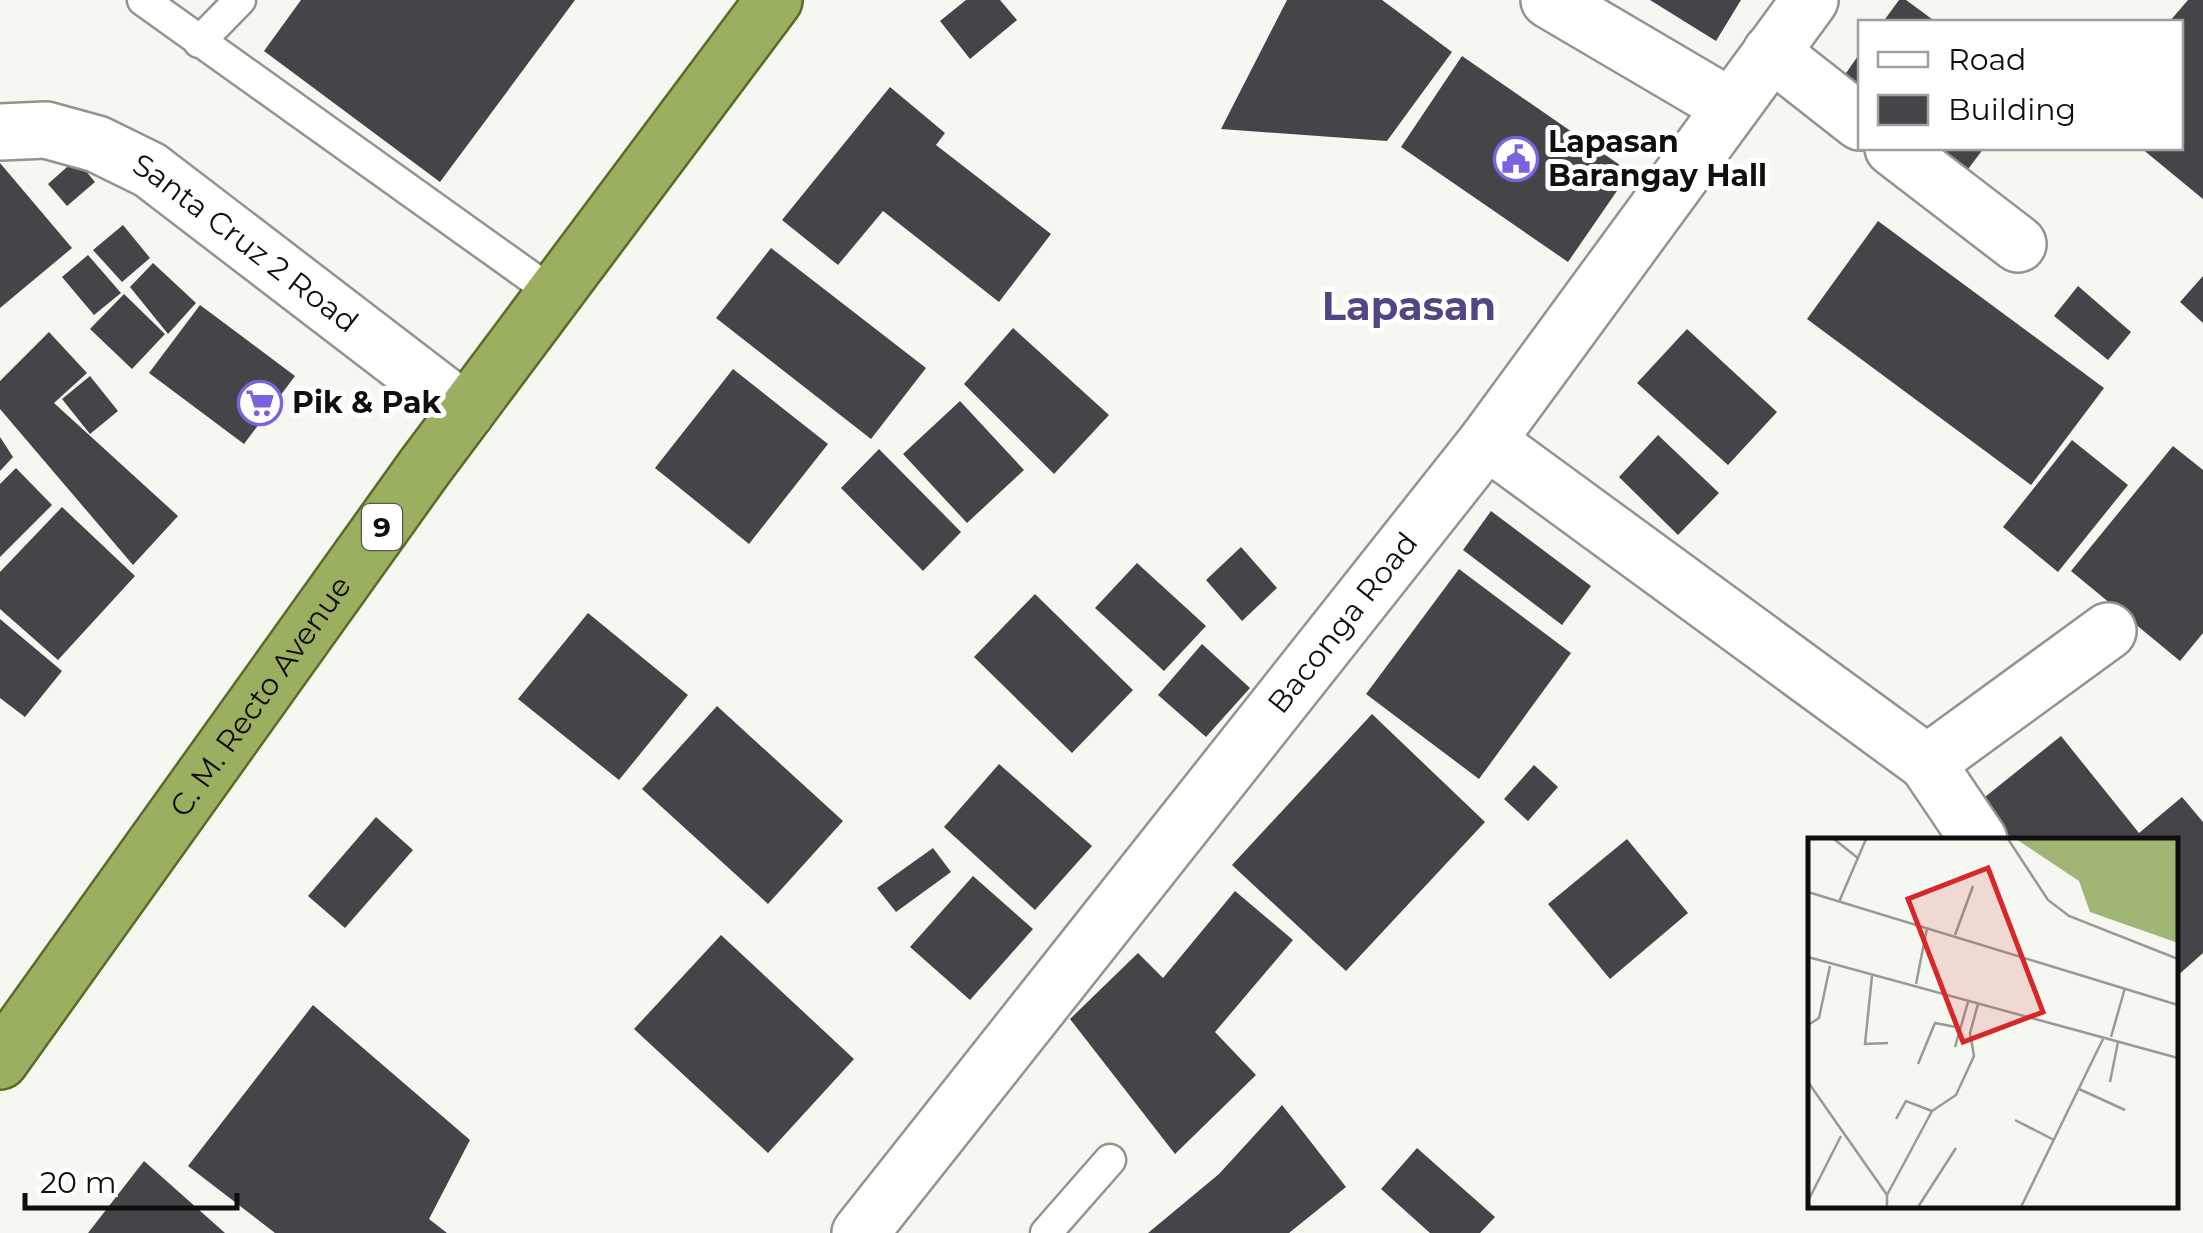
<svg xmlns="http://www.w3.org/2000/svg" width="2203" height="1233" viewBox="0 0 2203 1233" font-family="Montserrat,sans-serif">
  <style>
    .building { fill: #454449 }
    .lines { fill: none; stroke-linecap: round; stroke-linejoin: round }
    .service-casing { stroke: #92948e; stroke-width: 35 }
    .minor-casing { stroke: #92948e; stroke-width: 60 }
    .trunk-casing { stroke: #596b29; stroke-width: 60 }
    .service { stroke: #fff; stroke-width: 30 }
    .minor { stroke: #fff; stroke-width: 55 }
    .trunk { stroke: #9ab060; stroke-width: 55 }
    .labels { text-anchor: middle; stroke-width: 10; stroke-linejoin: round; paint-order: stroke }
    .shield { fill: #fff; stroke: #575756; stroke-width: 2.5 }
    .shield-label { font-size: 28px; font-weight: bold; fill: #0f0f0e }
    .poi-label { font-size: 30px; font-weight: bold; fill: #0f0f0e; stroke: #fff; text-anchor: start }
    .street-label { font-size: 30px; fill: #0f0f0e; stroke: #fff }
    .district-label { font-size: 40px; font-weight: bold; fill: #504684; stroke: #fff }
    .inset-road { fill: none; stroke: #999a96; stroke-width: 2.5 }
    .view { fill: #d62828; fill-opacity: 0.15; stroke: #d62828; stroke-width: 5 }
    .inset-edge { fill: none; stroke: #0f0f0e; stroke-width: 5 }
  </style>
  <rect width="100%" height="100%" fill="#f5f7f1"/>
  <path class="building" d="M 301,0 L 575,0 L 440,182 L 264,51 Z
    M 966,0 L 1000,0 L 1017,20 L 970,59 L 940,21 Z
    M 1287,0 L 1382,0 L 1452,52 L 1387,141 L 1221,129 Z
    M 1650,0 L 1741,0 L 1716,41 Z
    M 1899,0 L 1906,0 L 1936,22 L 1883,22 Z
    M 2188,0 L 2203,0 L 2203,199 L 2141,148 L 2180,148 L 2180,22 L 2169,22 Z
    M 1860,53 L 1860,108 L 1835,89 Z
    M 1462,56 L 1630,172 L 1568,262 L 1401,147 Z
    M 890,87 L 945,133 L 936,145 L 1051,234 L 999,302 L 883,211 L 838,265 L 782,220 Z
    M 1914,148 L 1984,148 L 1959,181 Z
    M 76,159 L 95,182 L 67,206 L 48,184 Z
    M 0,163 L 72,248 L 0,308 Z
    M 1878,221 L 2104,388 L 2031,485 L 1807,319 Z
    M 123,225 L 150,258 L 122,282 L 93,250 Z
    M 771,248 L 926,368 L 871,439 L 716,318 Z
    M 88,255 L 121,293 L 94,315 L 62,277 Z
    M 153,263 L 196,303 L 168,334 L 130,287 Z
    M 2203,276 L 2203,323 L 2180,302 Z
    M 2078,286 L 2131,332 L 2108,360 L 2054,316 Z
    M 124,294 L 165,334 L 132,369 L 90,329 Z
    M 200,305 L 295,376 L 244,444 L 149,373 Z
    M 1013,328 L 1109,415 L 1054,474 L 964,384 Z
    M 1687,329 L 1777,412 L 1728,465 L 1637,383 Z
    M 49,332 L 87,373 L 54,403 L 178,516 L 133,565 L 0,409 L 0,381 Z
    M 733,369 L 828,444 L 749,544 L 655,468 Z
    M 90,376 L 118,411 L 90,434 L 62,399 Z
    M 960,401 L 1024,470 L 967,523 L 903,454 Z
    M 1658,435 L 1719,493 L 1678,535 L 1619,477 Z
    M 0,437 L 13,457 L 0,471 Z
    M 2072,440 L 2128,485 L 2058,572 L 2003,527 Z
    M 2173,446 L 2203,470 L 2203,633 L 2180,661 L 2071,571 Z
    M 879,449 L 961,532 L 923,571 L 841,488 Z
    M 16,468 L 52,505 L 0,557 L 0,484 Z
    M 62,507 L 135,576 L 58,660 L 0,609 L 0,572 Z
    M 1491,511 L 1591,586 L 1562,625 L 1463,550 Z
    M 1241,547 L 1277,588 L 1242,621 L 1206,580 Z
    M 1137,563 L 1206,626 L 1164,671 L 1095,608 Z
    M 1459,569 L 1571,653 L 1479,779 L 1366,694 Z
    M 1035,594 L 1133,690 L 1072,753 L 974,657 Z
    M 588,613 L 688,695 L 619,780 L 518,699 Z
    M 0,619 L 62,671 L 25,717 L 0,698 Z
    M 1202,644 L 1250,688 L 1206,737 L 1158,695 Z
    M 717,706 L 843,821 L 768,904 L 642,789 Z
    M 1372,714 L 1485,822 L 1346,971 L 1232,865 Z
    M 2061,736 L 2139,833 L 2182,797 L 2203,822 L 2203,953 L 2176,977 L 2176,840 L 1995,840 L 1970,809 Z
    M 999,764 L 1092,846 L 1035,910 L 944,827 Z
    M 1534,765 L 1558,787 L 1528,821 L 1504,799 Z
    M 376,817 L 413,850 L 345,928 L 308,896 Z
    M 1627,839 L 1688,913 L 1610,979 L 1548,904 Z
    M 933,848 L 951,872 L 896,912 L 877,888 Z
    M 973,876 L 1033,929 L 970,1000 L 910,947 Z
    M 1235,891 L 1293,940 L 1215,1032 L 1256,1075 L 1175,1154 L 1070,1019 L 1138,953 L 1163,978 Z
    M 721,935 L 854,1059 L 768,1153 L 634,1029 Z
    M 313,1005 L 470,1140 L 429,1219 L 447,1233 L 275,1233 L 188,1166 Z
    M 1282,1105 L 1346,1187 L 1289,1233 L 1148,1233 L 1219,1174 Z
    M 1417,1148 L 1495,1217 L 1480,1233 L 1430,1233 L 1381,1189 Z
    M 144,1161 L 225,1233 L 88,1233 Z"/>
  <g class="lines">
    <defs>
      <path id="service" d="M 143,0 L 556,295
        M 199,42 L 240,0
        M 1046,1233 L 1110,1160"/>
      <g id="minor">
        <path d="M 1549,0 L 1731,107"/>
        <path d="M 1771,52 L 1860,122"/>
        <path id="s1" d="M 0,132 L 46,130 L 97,144 L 150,170 L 466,412"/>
        <path d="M 1893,148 L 2018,244"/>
        <path d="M 1487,441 L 1927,763 L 1979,840"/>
        <path d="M 1927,763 L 2108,631"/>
        <path id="s2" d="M 860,1233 L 1487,441 L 1810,0"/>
      </g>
      <g id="trunk">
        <path id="s3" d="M 0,1061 L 424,468 L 774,0"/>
      </g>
    </defs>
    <use href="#service" class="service-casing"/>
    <use href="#minor" class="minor-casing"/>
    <use href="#trunk" class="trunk-casing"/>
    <use href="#service" class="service"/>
    <use href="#minor" class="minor"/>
    <use href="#trunk" class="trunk"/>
  </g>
  <defs>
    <symbol id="civic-ring" viewBox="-11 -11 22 22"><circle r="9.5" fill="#fff" stroke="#7c63de" stroke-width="1.5"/><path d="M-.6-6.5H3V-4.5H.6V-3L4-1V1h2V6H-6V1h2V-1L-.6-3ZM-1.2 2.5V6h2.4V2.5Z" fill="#7c63de"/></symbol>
    <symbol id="supermarket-ring" viewBox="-11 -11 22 22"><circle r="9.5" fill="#fff" stroke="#7c63de" stroke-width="1.5"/><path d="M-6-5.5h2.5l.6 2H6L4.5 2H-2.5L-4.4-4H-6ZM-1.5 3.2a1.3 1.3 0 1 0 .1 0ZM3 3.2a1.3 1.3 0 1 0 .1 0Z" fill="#7c63de"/></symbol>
  </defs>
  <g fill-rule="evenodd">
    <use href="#civic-ring" x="1491" y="134" width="50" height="50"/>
    <use href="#supermarket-ring" x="235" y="378" width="50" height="50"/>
  </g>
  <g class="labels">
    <rect class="shield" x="362" y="504" width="40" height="46" rx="8"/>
    <g class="shield-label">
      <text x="382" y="537">9</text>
    </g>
    <g class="poi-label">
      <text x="1548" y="152">Lapasan<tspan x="1548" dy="34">Barangay Hall</tspan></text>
      <text x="292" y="413">Pik &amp; Pak</text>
    </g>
    <g class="street-label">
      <text dy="10" stroke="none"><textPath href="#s1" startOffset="278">Santa Cruz 2 Road</textPath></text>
      <text dy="10" stroke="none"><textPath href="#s2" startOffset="778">Baconga Road</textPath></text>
      <text dy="10" stroke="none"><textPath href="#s3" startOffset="448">C. M. Recto Avenue</textPath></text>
    </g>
    <g class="district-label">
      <text x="1409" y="320">Lapasan</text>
    </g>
  </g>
  <g transform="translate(1808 838)">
    <rect width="370" height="370" fill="#f5f7f1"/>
    <path d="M 208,1 L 370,1 L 370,105 L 282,74 L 271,43 Z" fill="#a1b675"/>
    <path class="inset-road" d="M 26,1 L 51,21M 200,1 L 240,62 L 261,78 L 370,121M 0,54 L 370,167M 31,64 L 58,1M 147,97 L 165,48M 0,119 L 370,220M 64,138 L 57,206 L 80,205M 108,146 L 119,90M 0,187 L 11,180 L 22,128M 303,199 L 317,150M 147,209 L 160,164M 110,226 L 127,185 L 153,190M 0,244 L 79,357 L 79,369M 302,244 L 310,204M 271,251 L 317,272M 88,281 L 98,263 L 124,273M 207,282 L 246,302M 79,357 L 124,273 L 148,257 L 166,218 L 162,195 L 170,166M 0,363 L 33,298M 110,369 L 148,310M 213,369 L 295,201"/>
    <path class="view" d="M 180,30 L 235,174 L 155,204 L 100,61 Z"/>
    <rect width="370" height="370" class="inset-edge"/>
  </g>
  <rect x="1858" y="20" width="325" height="130" fill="#ffffff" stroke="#9f9f9f" stroke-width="2.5"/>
  <rect x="1878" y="52" width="50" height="15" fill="#ffffff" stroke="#9f9f9f" stroke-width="2.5"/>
  <text x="1948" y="70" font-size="30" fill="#0f0f0e">Road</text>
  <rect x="1878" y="95" width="50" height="30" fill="#454449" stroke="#9f9f9f" stroke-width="2.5"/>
  <text x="1948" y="120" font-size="30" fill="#0f0f0e">Building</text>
  <path d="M25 1193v15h212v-15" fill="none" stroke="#0f0f0e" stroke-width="5"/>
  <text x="40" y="1193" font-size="30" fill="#0f0f0e" stroke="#ffffff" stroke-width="8" paint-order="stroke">20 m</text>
</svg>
